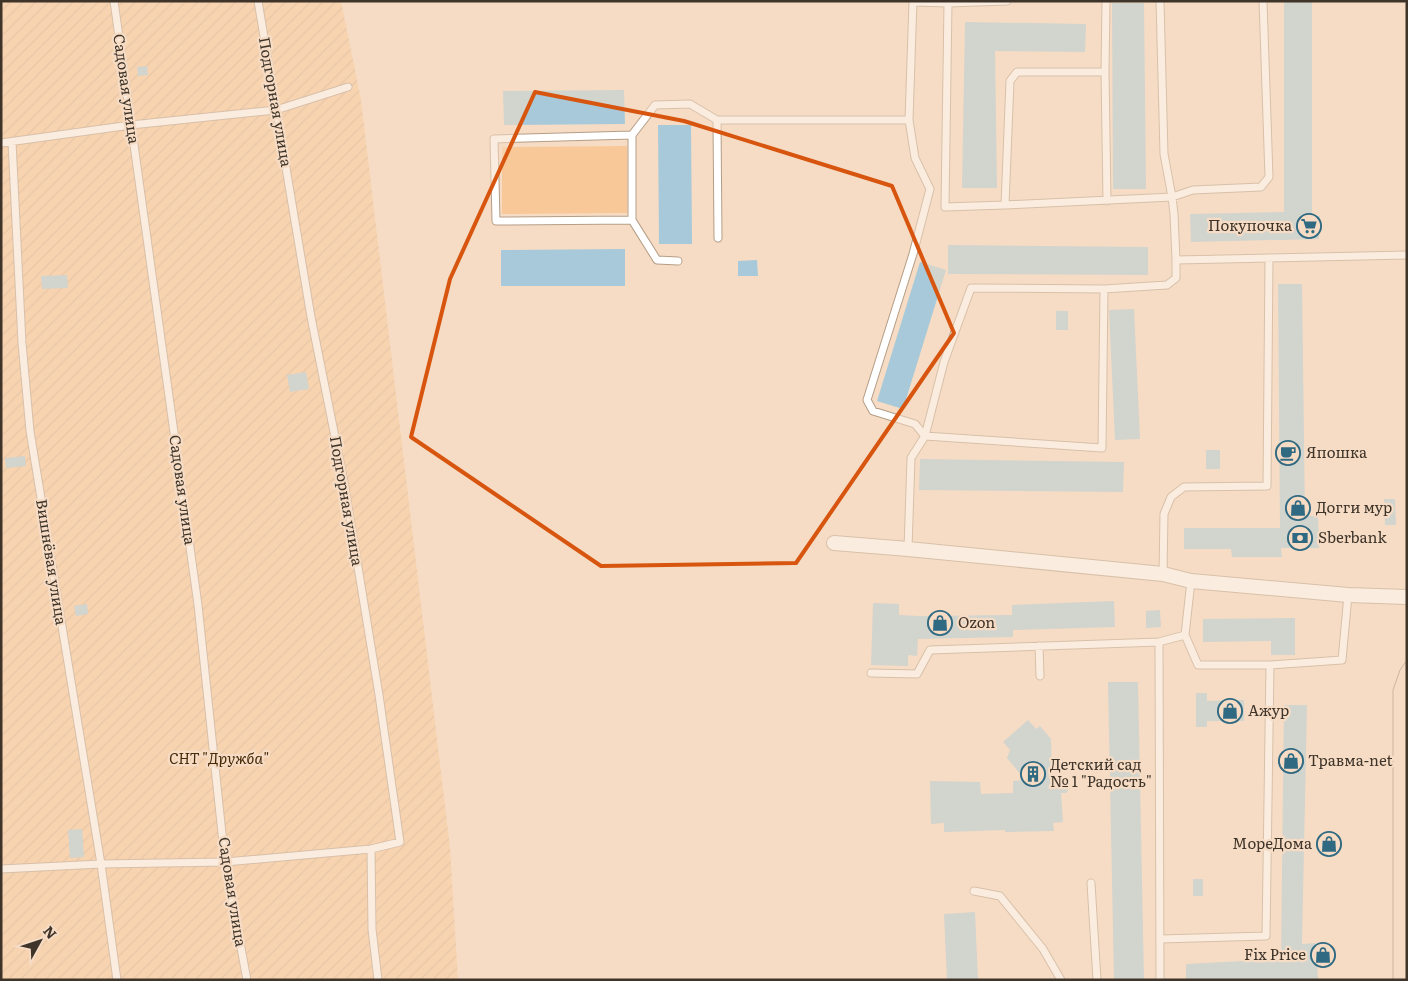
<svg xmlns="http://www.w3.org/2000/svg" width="1408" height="981" viewBox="0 0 1408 981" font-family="Literata,serif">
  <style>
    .park { fill: #f9c898 }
    .garden { fill: url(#garden-furrows) }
    .building { fill: #a7c9d9 }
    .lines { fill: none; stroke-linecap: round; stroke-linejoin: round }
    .lane-casing { stroke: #b59d86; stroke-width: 9 }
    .street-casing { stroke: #b59d86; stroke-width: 16 }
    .lane { stroke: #fff; stroke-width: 7 }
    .street { stroke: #fff; stroke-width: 14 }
    .tram { stroke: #978574; stroke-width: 1 }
    .marked { fill: none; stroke: #d7550f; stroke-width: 4; stroke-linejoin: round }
    .labels { text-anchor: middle; stroke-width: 4.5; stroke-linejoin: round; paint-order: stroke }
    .street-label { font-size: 15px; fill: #3e342a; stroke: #f6dcc4 }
    .poi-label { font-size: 15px; fill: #3e342a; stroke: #f6dcc4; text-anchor: start }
    .park-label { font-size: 15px; font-style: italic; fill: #462907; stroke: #f6dcc4 }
  </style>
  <defs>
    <pattern id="garden-furrows" width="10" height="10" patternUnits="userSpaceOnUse" patternTransform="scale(1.25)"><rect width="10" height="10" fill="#f9c898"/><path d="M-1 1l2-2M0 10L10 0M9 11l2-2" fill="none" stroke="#d6ac83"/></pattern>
  </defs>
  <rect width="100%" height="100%" fill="#f6dcc4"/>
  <path class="park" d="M 627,146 L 627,213 L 502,214 L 502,147 Z"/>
  <path class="garden" d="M 1,1 L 341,1 L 361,100 L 450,848 L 458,980 L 1,980 Z"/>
  <path class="building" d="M 1284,1 L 1312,1 L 1312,216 L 1320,216 L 1319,239 L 1191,242 L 1190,214 L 1284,212 Z
    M 1112,3 L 1144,3 L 1146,189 L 1113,189 Z
    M 965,22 L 1086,24 L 1085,52 L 995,51 L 997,188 L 962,188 Z
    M 147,66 L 148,75 L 138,76 L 137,67 Z
    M 624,90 L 625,124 L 504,125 L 503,91 Z
    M 658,125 L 691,125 L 692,244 L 659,244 Z
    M 948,245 L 1148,247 L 1148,275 L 948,274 Z
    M 625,249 L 625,286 L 501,286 L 501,250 Z
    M 757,260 L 758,276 L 738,276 L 738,261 Z
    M 920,262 L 946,270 L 903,409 L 877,401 Z
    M 67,275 L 68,288 L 42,289 L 41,276 Z
    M 1278,284 L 1302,284 L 1305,516 L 1318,516 L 1319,548 L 1281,548 L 1282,557 L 1232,557 L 1231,549 L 1184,549 L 1184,528 L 1280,528 Z
    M 1134,309 L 1140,439 L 1115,440 L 1109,310 Z
    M 1056,311 L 1068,311 L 1068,330 L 1056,330 Z
    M 306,372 L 309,389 L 290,392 L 287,375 Z
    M 1206,450 L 1220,450 L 1220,469 L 1206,469 Z
    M 25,456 L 26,466 L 6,468 L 5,458 Z
    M 920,459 L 1124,462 L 1123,492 L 919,490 Z
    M 1384,499 L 1395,499 L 1396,525 L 1385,525 Z
    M 1114,601 L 1115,627 L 1013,630 L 1013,637 L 918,639 L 917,656 L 908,655 L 908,666 L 871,665 L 873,603 L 899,604 L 899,615 L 919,616 L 1012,615 L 1012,605 Z
    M 87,604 L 88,614 L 76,616 L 74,606 Z
    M 1160,610 L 1161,627 L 1146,628 L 1146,611 Z
    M 1295,618 L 1295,655 L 1271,655 L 1271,641 L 1203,642 L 1203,619 Z
    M 1108,682 L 1138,682 L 1144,980 L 1114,980 Z
    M 1196,693 L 1207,693 L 1207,701 L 1244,700 L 1244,721 L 1207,721 L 1207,727 L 1196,727 Z
    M 1284,705 L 1307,705 L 1302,944 L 1316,943 L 1318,980 L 1186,980 L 1186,964 L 1281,959 Z
    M 1028,720 L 1036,729 L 1040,726 L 1051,739 L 1052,779 L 1065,779 L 1068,783 L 1069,789 L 1066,793 L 1061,793 L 1063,822 L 1053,823 L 1054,831 L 1005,832 L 1005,830 L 944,832 L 944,823 L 931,824 L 930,781 L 980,782 L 981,794 L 1013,793 L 1013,781 L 1025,780 L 1007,758 L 1010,750 L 1003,742 Z
    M 82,829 L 84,857 L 70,858 L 68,830 Z
    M 1193,879 L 1203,879 L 1203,896 L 1193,896 Z
    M 975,912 L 978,980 L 947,980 L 944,914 Z"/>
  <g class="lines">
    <defs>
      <path id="lane" d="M 114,1 L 198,605 L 225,862 L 247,980
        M 258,1 L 311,317 L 344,482 L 379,695 L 400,842 L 371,849 L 372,929 L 378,980
        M 1106,1 L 1105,72 L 1107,201
        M 1263,1 L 1269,177 L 1261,187 L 1193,190 L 1172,197 L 1174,214 L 1176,260 L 1407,255
        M 913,2 L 948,3
        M 1105,72 L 1017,72 L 1010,81 L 1005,205 L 1172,197 L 1164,154 L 1160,1
        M 717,120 L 718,238
        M 632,135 L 494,139 L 496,221 L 632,220 L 632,135 L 655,105 L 690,104 L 717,120 L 909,120 L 913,1
        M 12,142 L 22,343 L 30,431 L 101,864 L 117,980
        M 1,143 L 131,125 L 276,110 L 348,87
        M 1005,205 L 945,207 L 948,3 L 1007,1
        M 632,220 L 657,260 L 678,261
        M 1104,289 L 1102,448 L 925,436 L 944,362 L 971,288 L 1104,289 L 1167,285 L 1176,278 L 1176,260
        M 908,549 L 911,458 L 925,436 L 915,424 L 873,411 L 867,400 L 913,254 L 930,189 L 915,158 L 909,120
        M 1163,574 L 1164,514 L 1171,497 L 1184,487 L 1267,486 L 1269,258
        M 1191,581 L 1185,635 L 1198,665 L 1270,665 L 1342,660 L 1348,595
        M 1159,642 L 1160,980
        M 1039,646 L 1040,676
        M 871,673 L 917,674 L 930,650 L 1159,642 L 1185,635
        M 1,869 L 101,864 L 225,862 L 371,849
        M 1091,883 L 1097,980
        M 974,891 L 1000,896 L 1043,949 L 1061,980
        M 1161,939 L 1266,936 L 1270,665"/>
      <path id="street" d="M 834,543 L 908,549 L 1163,574 L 1191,581 L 1348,595 L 1407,597"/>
    </defs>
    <use href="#lane" class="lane-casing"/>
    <use href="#street" class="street-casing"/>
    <use href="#lane" class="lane"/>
    <use href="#street" class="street"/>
    <path class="tram" d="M 1393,980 L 1393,690 L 1400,670 L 1407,660"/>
  </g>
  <path d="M0 0H1408V981H0ZM 535,92 L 684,121 L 892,186 L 954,333 L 796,563 L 601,566 L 411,437 L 450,279 Z" fill="#f6dcc4" fill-opacity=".55" fill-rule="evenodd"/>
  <path class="marked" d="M 535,92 L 684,121 L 892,186 L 954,333 L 796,563 L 601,566 L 411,437 L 450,279 Z"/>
  <defs>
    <symbol id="supermarket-ring" viewBox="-11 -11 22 22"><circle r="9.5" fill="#f6dcc4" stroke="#2f6982" stroke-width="1.5"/><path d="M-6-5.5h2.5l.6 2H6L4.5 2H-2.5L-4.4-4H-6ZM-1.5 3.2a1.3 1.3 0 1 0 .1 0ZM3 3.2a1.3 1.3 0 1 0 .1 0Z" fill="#2f6982"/></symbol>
    <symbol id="cafe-ring" viewBox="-11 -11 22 22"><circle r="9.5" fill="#f6dcc4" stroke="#2f6982" stroke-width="1.5"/><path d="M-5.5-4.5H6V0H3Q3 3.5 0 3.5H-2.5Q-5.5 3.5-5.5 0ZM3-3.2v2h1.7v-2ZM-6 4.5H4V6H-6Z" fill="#2f6982"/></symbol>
    <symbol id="shop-ring" viewBox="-11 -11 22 22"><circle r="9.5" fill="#f6dcc4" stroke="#2f6982" stroke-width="1.5"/><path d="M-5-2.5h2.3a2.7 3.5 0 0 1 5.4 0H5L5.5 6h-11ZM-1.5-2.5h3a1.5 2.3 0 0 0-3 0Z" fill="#2f6982"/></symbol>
    <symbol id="bank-ring" viewBox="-11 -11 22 22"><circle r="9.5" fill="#f6dcc4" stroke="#2f6982" stroke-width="1.5"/><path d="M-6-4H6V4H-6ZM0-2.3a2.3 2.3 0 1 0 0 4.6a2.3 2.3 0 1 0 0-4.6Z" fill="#2f6982"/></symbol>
    <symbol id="building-ring" viewBox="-11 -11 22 22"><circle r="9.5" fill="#f6dcc4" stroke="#2f6982" stroke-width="1.5"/><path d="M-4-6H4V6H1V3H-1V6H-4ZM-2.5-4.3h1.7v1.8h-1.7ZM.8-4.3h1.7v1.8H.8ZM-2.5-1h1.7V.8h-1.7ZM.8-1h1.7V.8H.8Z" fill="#2f6982"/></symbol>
  </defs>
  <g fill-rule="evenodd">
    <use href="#supermarket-ring" x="1295" y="212" width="28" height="28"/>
    <use href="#cafe-ring" x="1274" y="439" width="28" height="28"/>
    <use href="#shop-ring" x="1284" y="494" width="28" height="28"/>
    <use href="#bank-ring" x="1286" y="524" width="28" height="28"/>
    <use href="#shop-ring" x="926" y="609" width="28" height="28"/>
    <use href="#shop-ring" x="1216" y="697" width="28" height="28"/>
    <use href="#shop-ring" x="1277" y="747" width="28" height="28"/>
    <use href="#building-ring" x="1019" y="760" width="28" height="28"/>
    <use href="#shop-ring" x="1315" y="830" width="28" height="28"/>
    <use href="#shop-ring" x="1309" y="941" width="28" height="28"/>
  </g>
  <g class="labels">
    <g class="street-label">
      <text transform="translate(126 89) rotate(82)" y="5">Садовая улица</text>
      <text transform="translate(275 102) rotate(80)" y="5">Подгорная улица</text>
      <text transform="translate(182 490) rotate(82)" y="5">Садовая улица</text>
      <text transform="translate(346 501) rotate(80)" y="5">Подгорная улица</text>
      <text transform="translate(51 562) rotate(81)" y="5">Вишнёвая улица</text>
      <text transform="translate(232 892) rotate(81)" y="5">Садовая улица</text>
    </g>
    <g class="poi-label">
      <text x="1292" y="231" text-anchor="end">Покупочка</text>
      <text x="1306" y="458">Япошка</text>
      <text x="1316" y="513">Догги мур</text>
      <text x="1318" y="543">Sberbank</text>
      <text x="958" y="628">Ozon</text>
      <text x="1248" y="716">Ажур</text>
      <text x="1308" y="766">Травма-net</text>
      <text x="1050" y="770">Детский сад<tspan x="1050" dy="17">№ 1 "Радость"</tspan></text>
      <text x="1312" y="849" text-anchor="end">МореДома</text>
      <text x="1306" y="960" text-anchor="end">Fix Price</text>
    </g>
    <g class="park-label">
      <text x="219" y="764">СНТ "Дружба"</text>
    </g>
  </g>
  <rect width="1408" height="981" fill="none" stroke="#3e342a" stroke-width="5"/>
  <g transform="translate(40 941) rotate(50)" stroke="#f6dcc4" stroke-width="4" paint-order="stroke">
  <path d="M0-4L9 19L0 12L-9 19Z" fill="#3e342a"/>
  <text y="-8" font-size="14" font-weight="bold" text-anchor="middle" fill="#3e342a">N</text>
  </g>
</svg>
